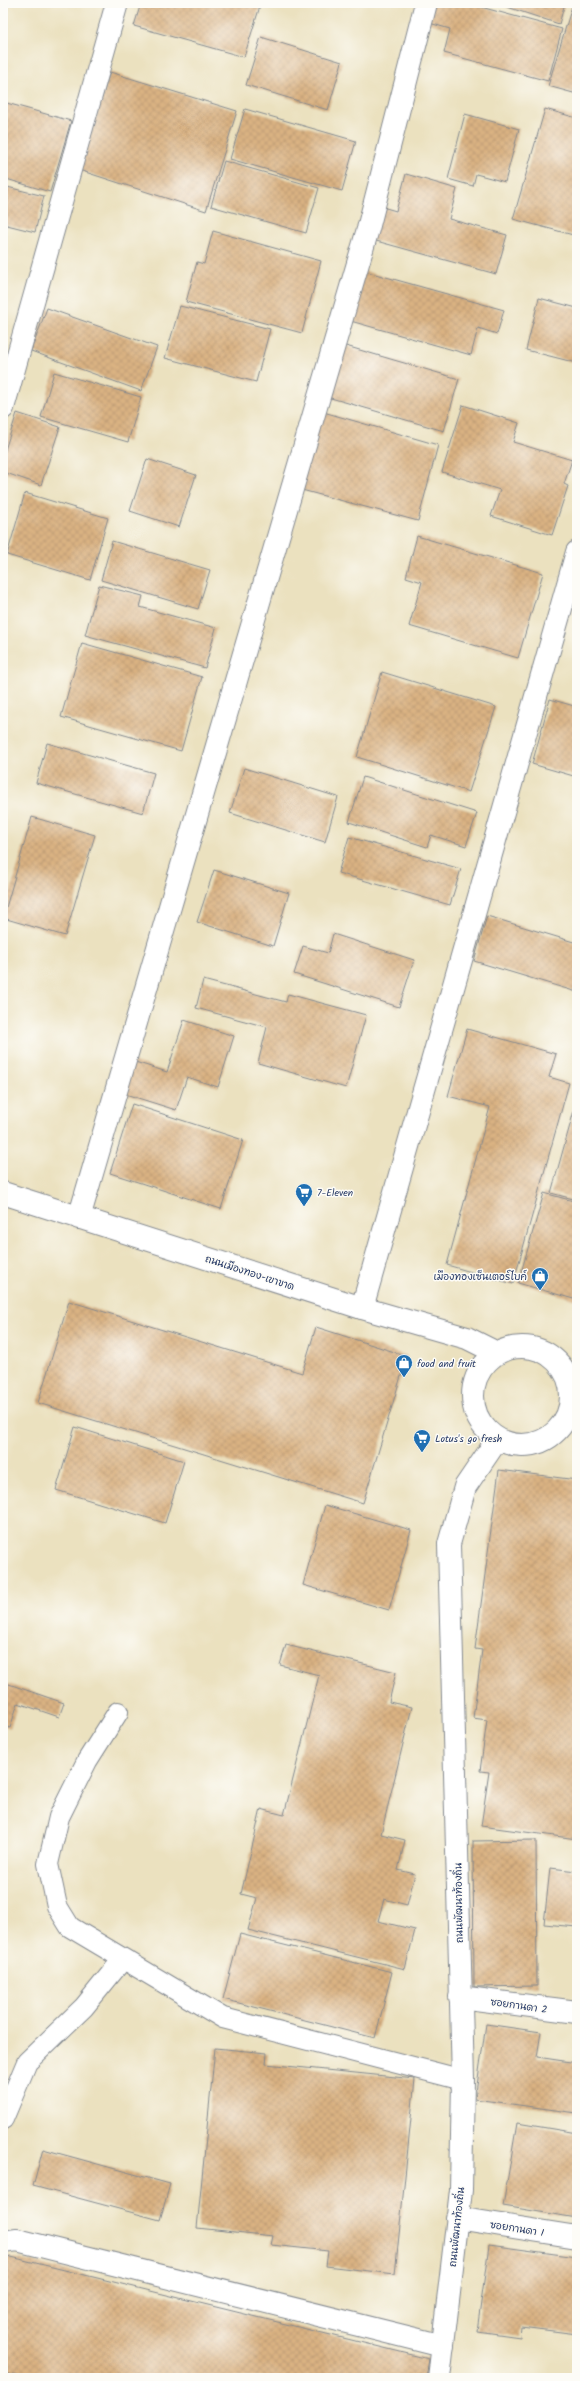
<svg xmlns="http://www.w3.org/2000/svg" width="580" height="2381" viewBox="0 0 580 2381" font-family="Kalam,'Playpen Sans Thai',sans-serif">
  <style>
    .building { fill: url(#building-cross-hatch) }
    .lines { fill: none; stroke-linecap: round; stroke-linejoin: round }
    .lane-casing { stroke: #83888e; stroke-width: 22 }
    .street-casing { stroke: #83888e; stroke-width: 24 }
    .secondary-casing { stroke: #83888e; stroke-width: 24 }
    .lane { stroke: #fff; stroke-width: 20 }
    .street { stroke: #fff; stroke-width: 22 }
    .secondary { stroke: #fff; stroke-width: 22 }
    .labels { text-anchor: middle; stroke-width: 3; stroke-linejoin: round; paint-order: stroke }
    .poi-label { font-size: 10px; fill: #1b2f5e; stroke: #fdfcf7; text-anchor: start }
    .street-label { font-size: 10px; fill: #1b2f5e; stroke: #fdfcf7 }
  </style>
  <defs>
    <pattern id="building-cross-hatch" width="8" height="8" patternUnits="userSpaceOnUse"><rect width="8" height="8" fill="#dab282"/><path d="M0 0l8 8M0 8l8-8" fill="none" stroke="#ba9973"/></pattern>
  </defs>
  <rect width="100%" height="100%" fill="#fdfcf7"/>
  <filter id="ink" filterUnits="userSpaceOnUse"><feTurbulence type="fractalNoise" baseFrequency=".025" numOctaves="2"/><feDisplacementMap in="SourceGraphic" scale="8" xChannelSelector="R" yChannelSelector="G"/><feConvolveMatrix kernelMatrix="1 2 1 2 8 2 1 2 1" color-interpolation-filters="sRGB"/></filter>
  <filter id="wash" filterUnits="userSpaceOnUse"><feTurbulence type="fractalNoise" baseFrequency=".012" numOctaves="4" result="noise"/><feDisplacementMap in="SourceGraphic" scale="16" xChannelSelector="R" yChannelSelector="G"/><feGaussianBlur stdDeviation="0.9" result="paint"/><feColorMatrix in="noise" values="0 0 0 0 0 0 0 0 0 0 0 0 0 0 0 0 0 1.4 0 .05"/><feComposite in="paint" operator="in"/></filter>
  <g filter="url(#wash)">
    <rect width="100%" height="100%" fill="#ebe1bf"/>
    <g id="blocks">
      <path class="building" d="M 141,3 L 261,3 L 244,57 L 134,26 Z
        M 431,3 L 466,3 L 562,29 L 548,81 L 444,53 L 450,29 L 426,22 Z
        M 495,3 L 565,3 L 559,24 Z
        M 573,3 L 577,3 L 577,94 L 548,86 Z
        M 261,37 L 342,62 L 328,110 L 246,85 Z
        M 110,72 L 237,111 L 206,211 L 79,170 Z
        M 3,102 L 71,121 L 50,192 L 3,178 Z
        M 245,109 L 356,141 L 342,191 L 230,159 Z
        M 545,109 L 577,118 L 577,236 L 513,219 Z
        M 465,114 L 519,129 L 505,182 L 476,174 L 473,186 L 448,179 Z
        M 224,161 L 319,188 L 306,233 L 211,206 Z
        M 406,174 L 457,189 L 449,219 L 507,235 L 496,274 L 369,239 L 379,206 L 396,211 Z
        M 3,186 L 44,196 L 35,232 L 3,224 Z
        M 213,231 L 321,261 L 302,333 L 186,302 L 197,262 L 204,264 Z
        M 361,270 L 504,310 L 497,334 L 478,328 L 471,355 L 347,320 Z
        M 539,298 L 577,308 L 577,363 L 526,350 Z
        M 180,306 L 270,329 L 256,382 L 165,358 Z
        M 47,308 L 157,347 L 141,391 L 31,351 Z
        M 339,344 L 459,379 L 444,431 L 324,396 Z
        M 54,372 L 141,397 L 128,442 L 41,417 Z
        M 463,405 L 519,423 L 513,442 L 572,460 L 564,484 L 568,486 L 552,535 L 491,516 L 500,490 L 442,472 Z
        M 320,411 L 438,445 L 418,521 L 298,489 Z
        M 17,413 L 60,427 L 41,485 L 3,472 L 3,456 Z
        M 147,459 L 196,475 L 179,527 L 130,511 Z
        M 25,493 L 108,518 L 90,580 L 7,555 Z
        M 417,536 L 543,573 L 518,658 L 409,626 L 422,582 L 406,577 Z
        M 112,541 L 210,570 L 198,609 L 101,580 Z
        M 99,585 L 143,596 L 140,607 L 216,628 L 205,668 L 85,635 Z
        M 82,643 L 202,677 L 181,751 L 61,717 Z
        M 382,672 L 496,707 L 469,792 L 357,757 Z
        M 577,698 L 577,777 L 532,764 L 550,699 L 574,706 Z
        M 47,743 L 154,773 L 143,813 L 36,783 Z
        M 244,768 L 338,797 L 325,842 L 230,813 Z
        M 363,777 L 477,813 L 466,846 L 431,835 L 427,847 L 349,822 Z
        M 32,817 L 95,835 L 65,936 L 3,918 Z
        M 349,837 L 461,869 L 450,905 L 338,873 Z
        M 214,870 L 289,893 L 273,946 L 197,922 Z
        M 487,916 L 577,943 L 577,992 L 474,961 Z
        M 333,934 L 414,960 L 399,1007 L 294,974 L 303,946 L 328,953 Z
        M 203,980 L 286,1002 L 288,994 L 366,1015 L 346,1088 L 258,1063 L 267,1027 L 196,1008 Z
        M 184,1020 L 234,1036 L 218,1087 L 187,1077 L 176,1110 L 122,1093 L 132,1061 L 167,1072 Z
        M 467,1029 L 556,1054 L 549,1077 L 569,1083 L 513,1284 L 447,1265 L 490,1107 L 448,1096 Z
        M 577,1100 L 577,1200 L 551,1193 Z
        M 132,1104 L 243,1140 L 221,1209 L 110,1173 Z
        M 544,1193 L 577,1202 L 577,1300 L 518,1283 Z
        M 69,1301 L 302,1373 L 316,1327 L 407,1356 L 363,1503 L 38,1403 Z
        M 75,1427 L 184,1461 L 165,1523 L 56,1490 Z
        M 499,1470 L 577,1480 L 577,1839 L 481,1826 L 489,1772 L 480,1771 L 487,1720 L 473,1718 L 482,1650 L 475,1649 Z
        M 325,1505 L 411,1530 L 389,1610 L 303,1585 Z
        M 286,1645 L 396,1672 L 389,1702 L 412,1707 L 381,1834 L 405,1840 L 398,1870 L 415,1874 L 407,1905 L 384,1899 L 378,1921 L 415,1930 L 405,1969 L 248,1930 L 257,1898 L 241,1894 L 261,1809 L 284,1815 L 319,1675 L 280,1665 Z
        M 3,1682 L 64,1703 L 59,1717 L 18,1703 L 10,1728 L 3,1725 Z
        M 536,1840 L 537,1986 L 474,1987 L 473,1841 Z
        M 550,1868 L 577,1871 L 577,1927 L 544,1924 Z
        M 240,1934 L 392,1972 L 375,2038 L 223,1999 Z
        M 486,2024 L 541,2032 L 537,2057 L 577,2063 L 577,2113 L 475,2099 Z
        M 215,2048 L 267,2053 L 266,2064 L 415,2079 L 395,2274 L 326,2266 L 328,2251 L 271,2245 L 273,2236 L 197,2228 Z
        M 517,2123 L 577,2133 L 577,2218 L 503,2206 Z
        M 43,2149 L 170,2184 L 160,2220 L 33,2186 Z
        M 489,2245 L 577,2257 L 577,2334 L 521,2327 L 520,2337 L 477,2331 Z
        M 3,2255 L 429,2359 L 426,2378 L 27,2378 L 3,2373 Z"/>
    </g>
  </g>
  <g filter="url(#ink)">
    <use href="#blocks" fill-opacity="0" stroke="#83888e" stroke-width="1"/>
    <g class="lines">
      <defs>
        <path id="lane" d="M 118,1712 L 87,1761 L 59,1817 L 48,1864 L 57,1906 L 70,1927 L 223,2018 L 463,2080
          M 3,2119 L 27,2062 L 84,2007 L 123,1959"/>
        <path id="street" d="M 3,408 L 117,3
          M 79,1218 L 368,229 L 426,3
          M 362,1308 L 577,552
          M 460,1997 L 577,2012
          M 457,2218 L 577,2237
          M 3,2242 L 17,2240 L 443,2346
          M 439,2378 L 461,2190 L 463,2080 L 449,1544 L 465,1487 L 497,1440"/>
        <path id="secondary" d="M 3,1193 L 362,1308 L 467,1338 L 497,1353
          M473 1396a49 49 0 1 1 98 0a49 49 0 1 1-98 0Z"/>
      </defs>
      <use href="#lane" class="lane-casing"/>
      <use href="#street" class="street-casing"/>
      <use href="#secondary" class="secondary-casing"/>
      <use href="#lane" class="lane"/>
      <use href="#street" class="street"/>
      <use href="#secondary" class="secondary"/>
    </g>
  </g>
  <defs>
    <symbol id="supermarket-pin" viewBox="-11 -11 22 30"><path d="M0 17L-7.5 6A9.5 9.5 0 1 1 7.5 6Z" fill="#1f6fb2" stroke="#fdfcf7"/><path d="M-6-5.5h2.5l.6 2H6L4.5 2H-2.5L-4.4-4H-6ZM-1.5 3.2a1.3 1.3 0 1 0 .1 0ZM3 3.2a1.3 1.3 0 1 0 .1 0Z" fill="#fff"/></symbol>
    <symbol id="shop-pin" viewBox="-11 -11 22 30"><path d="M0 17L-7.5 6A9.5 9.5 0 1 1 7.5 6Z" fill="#1f6fb2" stroke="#fdfcf7"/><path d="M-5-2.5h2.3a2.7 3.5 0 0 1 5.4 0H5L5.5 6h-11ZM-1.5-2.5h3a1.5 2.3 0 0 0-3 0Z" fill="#fff"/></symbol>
  </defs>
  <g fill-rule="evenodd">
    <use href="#supermarket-pin" x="294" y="1182" width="20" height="27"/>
    <use href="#shop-pin" x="530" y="1266" width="20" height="27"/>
    <use href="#shop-pin" x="394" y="1353" width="20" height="27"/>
    <use href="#supermarket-pin" x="412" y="1428" width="20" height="27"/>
  </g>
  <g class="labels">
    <g class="poi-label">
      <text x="317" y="1196">7-Eleven</text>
      <text x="527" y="1280" text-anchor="end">เมืองทองเซ็นเตอร์ไบค์</text>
      <text x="417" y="1367">food and fruit</text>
      <text x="435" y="1442">Lotus's go fresh</text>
    </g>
    <g class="street-label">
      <text transform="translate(250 1272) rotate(18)" y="4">ถนนเมืองทอง-เขาขาด</text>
      <text transform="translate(458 1903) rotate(-91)" y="4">ถนนพัฒนาท้องถิ่น</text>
      <text transform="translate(519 2005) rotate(8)" y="4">ซอยกานดา 2</text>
      <text transform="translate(456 2227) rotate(-84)" y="4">ถนนพัฒนาท้องถิ่น</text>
      <text transform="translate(517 2228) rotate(9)" y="4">ซอยกานดา 1</text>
    </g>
  </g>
  <rect width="580" height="2381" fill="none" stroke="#fdfcf7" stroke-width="16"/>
</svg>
